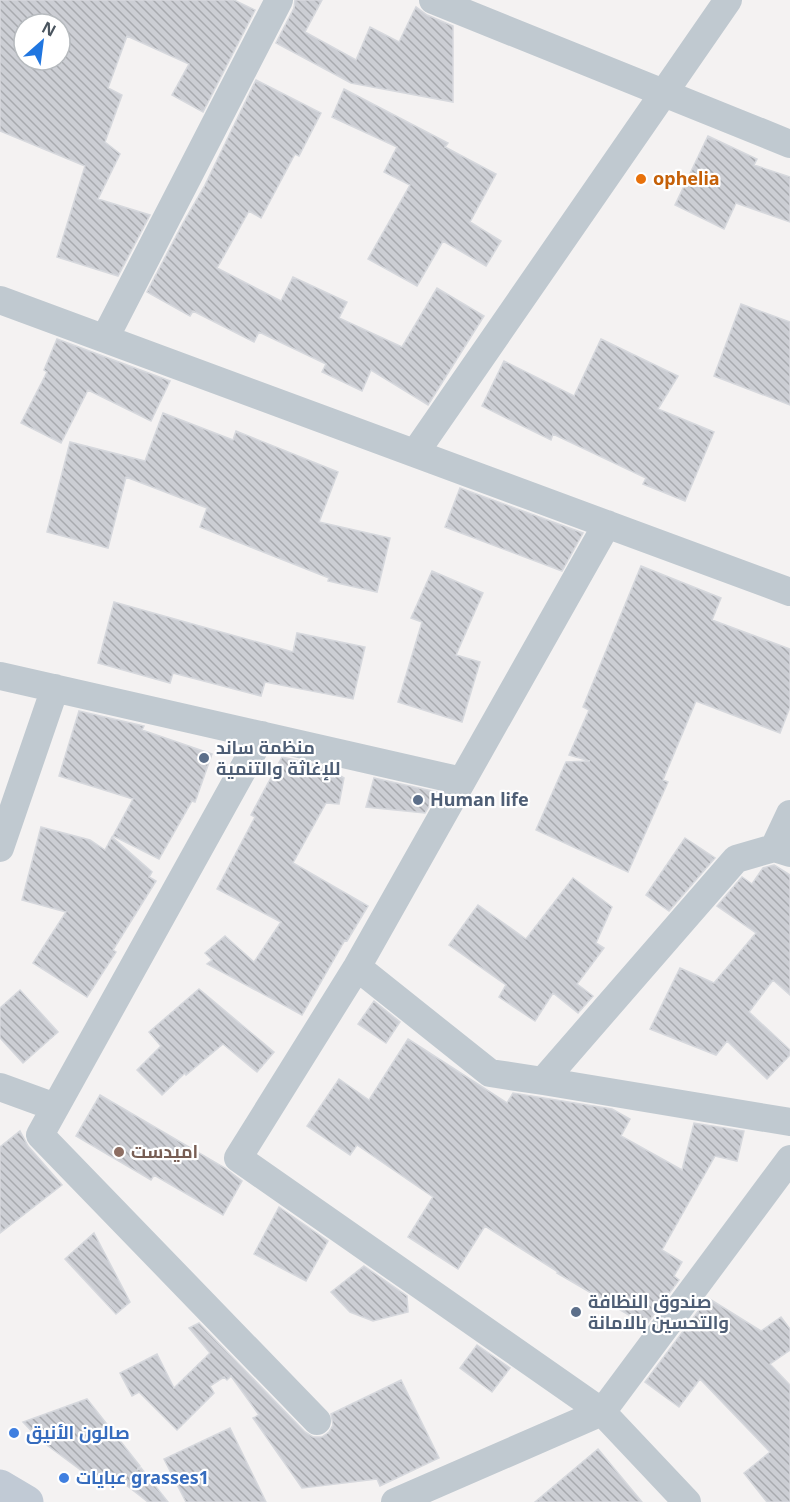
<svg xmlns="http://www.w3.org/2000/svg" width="790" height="1502" viewBox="0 0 790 1502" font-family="'Noto Sans',Cairo,sans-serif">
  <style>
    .building { fill: url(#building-back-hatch); stroke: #d6d8dd; stroke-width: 1.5; fill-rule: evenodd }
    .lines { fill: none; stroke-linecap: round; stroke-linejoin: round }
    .street { stroke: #c0c9d0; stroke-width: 28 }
    .secondary { stroke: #c1cad5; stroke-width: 33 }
    .food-dot { fill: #e8710a; stroke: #fff; stroke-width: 2 }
    .service-dot { fill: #5c6f8a; stroke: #fff; stroke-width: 2 }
    .education-dot { fill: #8d6e63; stroke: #fff; stroke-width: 2 }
    .shop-dot { fill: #3f7fe0; stroke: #fff; stroke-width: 2 }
    .labels { text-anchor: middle; stroke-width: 4.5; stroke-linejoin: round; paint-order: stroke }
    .food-label { font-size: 18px; font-weight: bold; fill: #c56008; stroke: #fff; text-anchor: start }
    .service-label { font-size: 18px; font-weight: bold; fill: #4e5e75; stroke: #fff; text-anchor: start }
    .education-label { font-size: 18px; font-weight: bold; fill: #785e54; stroke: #fff; text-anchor: start }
    .shop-label { font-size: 18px; font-weight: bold; fill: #366cbe; stroke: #fff; text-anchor: start }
  </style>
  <defs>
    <pattern id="building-back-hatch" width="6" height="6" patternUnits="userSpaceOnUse" patternTransform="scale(1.5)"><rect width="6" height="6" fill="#ccced4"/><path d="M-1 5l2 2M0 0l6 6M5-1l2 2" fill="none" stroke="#a8aaaf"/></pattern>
  </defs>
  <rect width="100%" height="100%" fill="#f4f2f2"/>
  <path class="building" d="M 0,0 L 234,0 L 255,10 L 203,112 L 172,95 L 189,64 L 127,36 L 108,88 L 122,95 L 105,142 L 120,154 L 98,199 L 150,215 L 118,276 L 57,257 L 85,166 L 0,131 ZM 24,24 L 60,24 L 60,60 L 24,60 Z
    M 295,0 L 322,0 L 305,32 L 356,60 L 370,27 L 399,42 L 416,7 L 427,15 L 453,26 L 453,102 L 351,83 L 276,43 L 294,8 Z
    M 256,80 L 321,113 L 299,156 L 295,154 L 261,218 L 249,211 L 217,268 L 281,301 L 293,277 L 347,302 L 339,318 L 402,347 L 437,288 L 484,316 L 428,405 L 371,370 L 362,391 L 322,372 L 326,364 L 259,332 L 254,342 L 193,311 L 190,316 L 147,292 L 182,225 L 204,187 Z
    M 344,89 L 448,143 L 445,147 L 496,174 L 470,222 L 501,241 L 486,266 L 443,241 L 417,286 L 368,259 L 410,185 L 384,172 L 397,147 L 332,117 Z
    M 708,136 L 757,159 L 754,165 L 790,177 L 790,222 L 736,203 L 724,229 L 675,205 Z
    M 741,304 L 790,322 L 790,405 L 714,376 Z
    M 57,339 L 170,381 L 151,421 L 88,390 L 61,443 L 21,423 L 47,372 L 44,370 Z
    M 601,339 L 678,376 L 658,409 L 714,432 L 685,501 L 643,484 L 646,478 L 553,434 L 551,440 L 482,406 L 504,361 L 574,396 Z
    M 163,413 L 233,440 L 236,431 L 338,472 L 319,522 L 390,538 L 377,592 L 328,581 L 329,578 L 200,527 L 207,508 L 126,477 L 108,548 L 47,532 L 70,442 L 145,461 Z
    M 460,488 L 583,533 L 562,571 L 445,527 Z
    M 641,566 L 721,598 L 712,620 L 790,649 L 790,707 L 780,733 L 696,701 L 663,780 L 668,782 L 628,872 L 536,830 L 566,762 L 590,761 L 569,755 L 589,710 L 583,707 Z
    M 432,571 L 483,593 L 456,655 L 480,662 L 462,722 L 398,702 L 422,622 L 411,618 Z
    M 114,602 L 293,652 L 297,633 L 365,647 L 353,699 L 265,682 L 261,696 L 173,673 L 170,683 L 98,663 Z
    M 79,711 L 144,726 L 142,730 L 212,754 L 195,802 L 192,801 L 159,859 L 113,836 L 133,799 L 59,776 Z
    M 282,757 L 323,766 L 344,778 L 339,804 L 326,803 L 293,863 L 368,906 L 347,941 L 345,940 L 302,1015 L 207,964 L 212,960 L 205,953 L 225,936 L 254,962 L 281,922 L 217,889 L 255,817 L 251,815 Z
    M 374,778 L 437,792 L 425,813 L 366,807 Z
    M 41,827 L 90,840 L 105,850 L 112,837 L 152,872 L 149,877 L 156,881 L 113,950 L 116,952 L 87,997 L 33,963 L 66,912 L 22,900 Z
    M 685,838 L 715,858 L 669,911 L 646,895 Z
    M 774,865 L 790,875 L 790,995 L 773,980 L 749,1012 L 790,1050 L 790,1055 L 767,1079 L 727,1041 L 716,1055 L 650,1029 L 680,968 L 714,983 L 756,933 L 717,906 L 742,877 L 752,884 L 763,868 Z
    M 573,878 L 612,907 L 596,943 L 604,948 L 577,984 L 593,996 L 578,1013 L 553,993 L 535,1021 L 499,997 L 506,985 L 449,945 L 478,905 L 526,939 Z
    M 199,989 L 274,1052 L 257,1072 L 223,1044 L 186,1075 L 185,1073 L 162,1095 L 137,1070 L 161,1046 L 149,1032 Z
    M 20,990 L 58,1032 L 23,1063 L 0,1038 L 0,1008 Z
    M 374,1001 L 400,1022 L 386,1043 L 358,1024 Z
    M 408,1039 L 507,1103 L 513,1093 L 612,1109 L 630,1119 L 621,1136 L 682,1170 L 694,1123 L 744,1131 L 737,1161 L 715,1156 L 662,1250 L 682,1262 L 674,1276 L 679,1280 L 646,1325 L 557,1273 L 558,1272 L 485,1226 L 458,1269 L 408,1237 L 433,1197 L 357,1145 L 350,1155 L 307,1126 L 339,1079 L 369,1100 Z
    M 100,1095 L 225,1168 L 242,1181 L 223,1215 L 154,1175 L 151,1180 L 76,1136 Z
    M 20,1131 L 28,1146 L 62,1185 L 0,1233 L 0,1147 Z
    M 279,1207 L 328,1241 L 306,1281 L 254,1254 Z
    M 94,1233 L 130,1302 L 116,1314 L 65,1259 Z
    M 364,1266 L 407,1296 L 408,1312 L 373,1321 L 350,1312 L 331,1292 Z
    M 708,1298 L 761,1331 L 781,1317 L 790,1329 L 790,1350 L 770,1364 L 790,1385 L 790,1502 L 767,1502 L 744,1473 L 770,1452 L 700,1379 L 679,1407 L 645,1382 Z
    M 199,1323 L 305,1432 L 313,1437 L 322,1437 L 329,1432 L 333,1425 L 331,1414 L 401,1380 L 439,1458 L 380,1486 L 377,1479 L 302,1488 L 253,1418 L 259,1415 L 231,1376 L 227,1380 L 224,1377 L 210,1386 L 214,1393 L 177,1430 L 139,1392 L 132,1396 L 120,1373 L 157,1354 L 174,1388 L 210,1353 L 189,1328 Z
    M 477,1345 L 510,1368 L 492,1392 L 460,1368 Z
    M 87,1399 L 140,1466 L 137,1470 L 141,1468 L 168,1502 L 148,1502 L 107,1470 L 93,1479 L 40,1440 L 23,1422 Z
    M 230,1428 L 266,1502 L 186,1502 L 164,1459 Z
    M 598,1449 L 642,1502 L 535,1502 Z"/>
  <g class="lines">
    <path class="street" d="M 433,0 L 790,144
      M 0,300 L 790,592
      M 105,338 L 279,0
      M 415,453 L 728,0
      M 607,524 L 357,967 L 238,1158 L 602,1412 L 687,1502
      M 0,676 L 462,781
      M 262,735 L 40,1135 L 317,1421
      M 0,848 L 55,688
      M 774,848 L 790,814
      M 357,967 L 490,1073 L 543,1081 L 790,1122
      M 543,1081 L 736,859 L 774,848 L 790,853
      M 0,1087 L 55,1107
      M 395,1502 L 602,1412 L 790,1159"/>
    <path class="secondary" d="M 0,1486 L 27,1502"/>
  </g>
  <circle class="food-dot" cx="641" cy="179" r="6"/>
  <g class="service-dot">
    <circle cx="204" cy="758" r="6"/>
    <circle cx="418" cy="800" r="6"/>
    <circle cx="576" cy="1312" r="6"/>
  </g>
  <circle class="education-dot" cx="119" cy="1152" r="6"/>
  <g class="shop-dot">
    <circle cx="14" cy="1433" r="6"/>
    <circle cx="64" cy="1478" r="6"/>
  </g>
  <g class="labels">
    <g class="food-label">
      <text x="653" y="185">ophelia</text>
    </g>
    <g class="service-label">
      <text x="216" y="754">منظمة ساند<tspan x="216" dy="21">للإغاثة والتنمية</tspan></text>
      <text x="430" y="806">Human life</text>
      <text x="588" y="1308">صندوق النظافة<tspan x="588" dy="21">والتحسين بالامانة</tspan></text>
    </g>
    <g class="education-label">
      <text x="131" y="1158">اميدست</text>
    </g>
    <g class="shop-label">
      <text x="26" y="1439">صالون الأنيق</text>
      <text x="76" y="1484">عبايات grasses1</text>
    </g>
  </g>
  <g transform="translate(42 42) rotate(28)"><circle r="28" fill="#ffffff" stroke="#b7bbbf" stroke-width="1.5"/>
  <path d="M0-4.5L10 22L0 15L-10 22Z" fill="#2076e0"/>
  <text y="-9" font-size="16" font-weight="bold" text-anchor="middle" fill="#4a555f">N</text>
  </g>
</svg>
